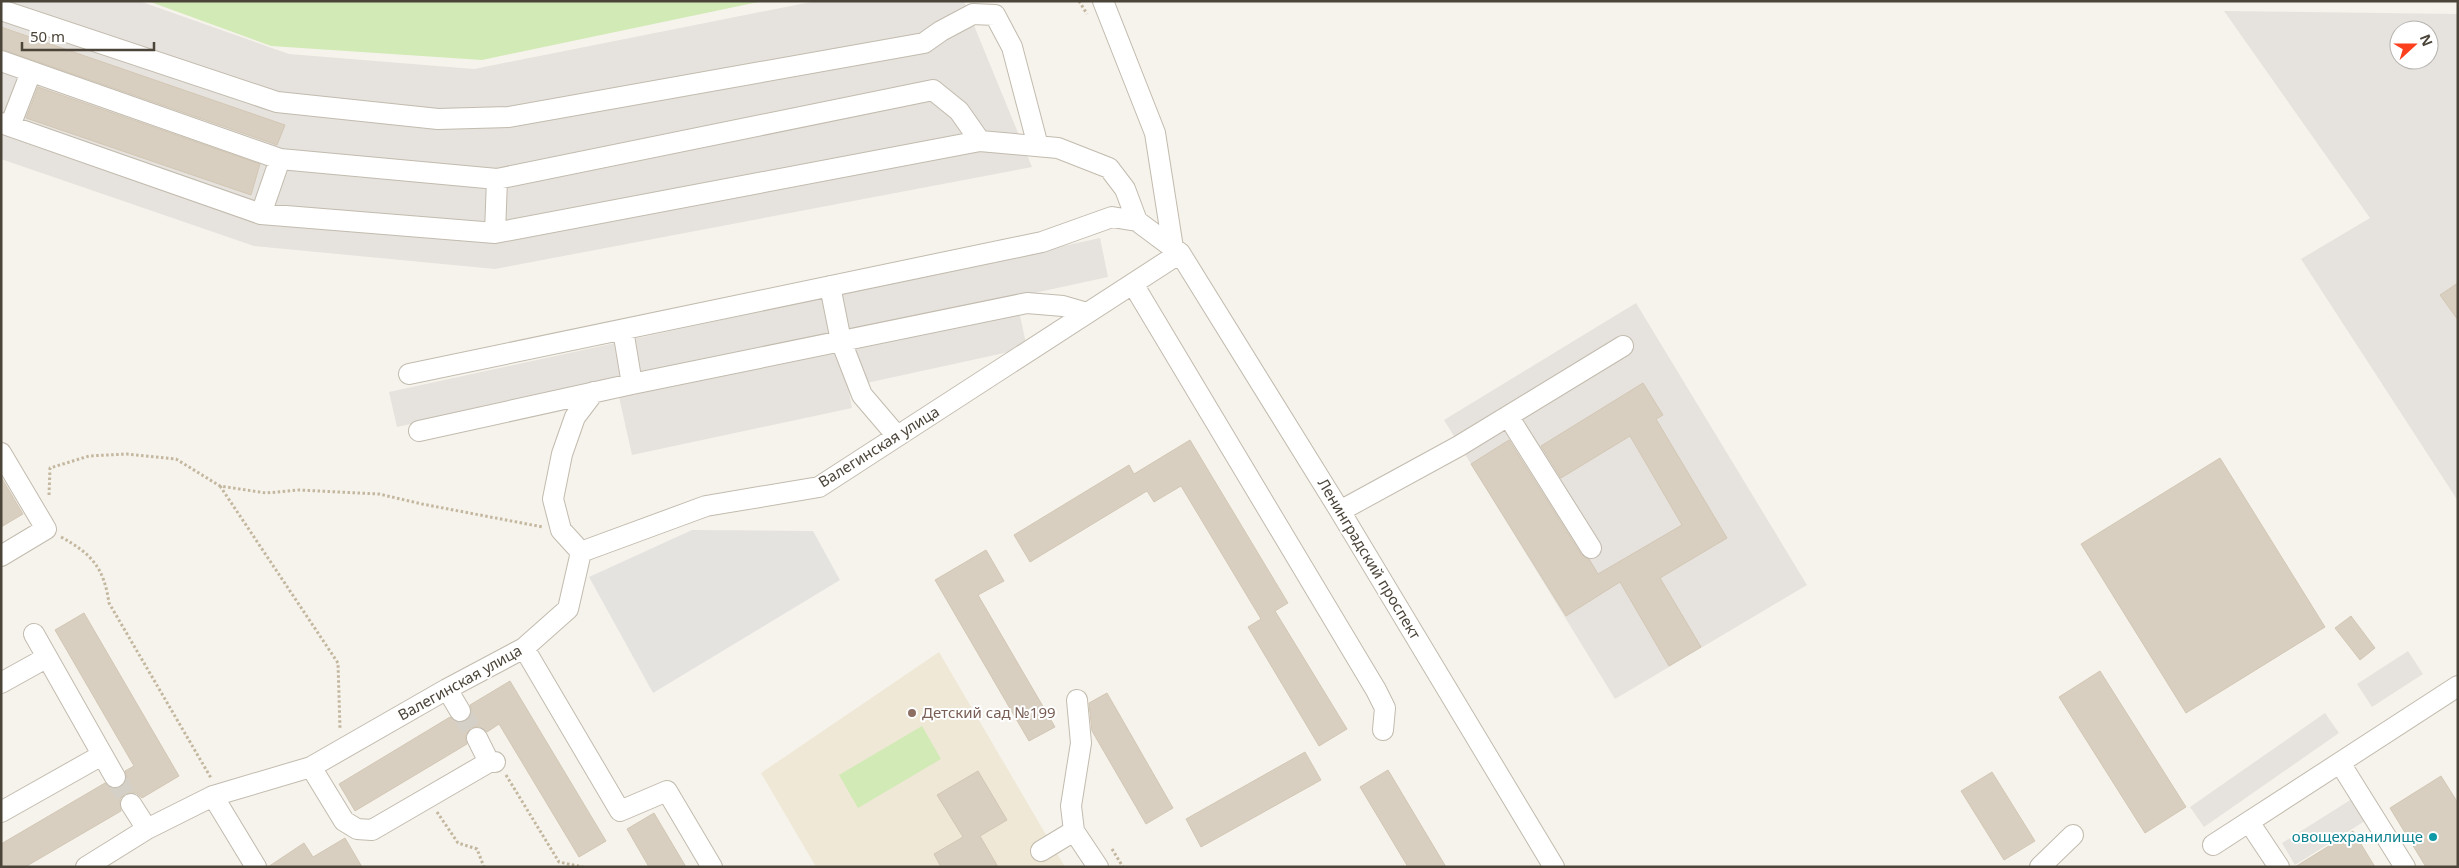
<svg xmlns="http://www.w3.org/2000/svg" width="2459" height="868" viewBox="0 0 2459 868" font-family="'Noto Sans',sans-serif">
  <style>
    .industrial { fill: #e6e2dd; fill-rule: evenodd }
    .education { fill: #efe8d6 }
    .green { fill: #d2eab5 }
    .parking { fill: #e5e3e0 }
    .building { fill: #d8cfc1; stroke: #d3c7b4 }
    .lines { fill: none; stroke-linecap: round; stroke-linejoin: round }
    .minor-tunnel { stroke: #d4d0c8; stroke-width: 20; stroke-dasharray: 20 10; stroke-linecap: butt }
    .minor-casing { stroke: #c2bbae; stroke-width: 22 }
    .path { stroke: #c4b79f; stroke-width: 3; stroke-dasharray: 2.5 2.5; stroke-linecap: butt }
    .minor { stroke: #fff; stroke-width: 20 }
    .education-dot { fill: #8d6e63; stroke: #fff; stroke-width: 2 }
    .culture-dot { fill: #0f9aa8; stroke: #fff; stroke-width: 2 }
    .labels { text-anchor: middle; stroke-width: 4; stroke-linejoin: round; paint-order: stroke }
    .street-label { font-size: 15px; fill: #4b4439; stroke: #fff }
    .education-label { font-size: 15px; fill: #785e54; stroke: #fff; text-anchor: start }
    .culture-label { font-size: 15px; fill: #0d838f; stroke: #fff; text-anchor: end }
  </style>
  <rect width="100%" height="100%" fill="#f6f3ec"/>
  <path class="industrial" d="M 1,1 L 139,1 L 289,54 L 474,69 L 816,1 L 964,1 L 1032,167 L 495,269 L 254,246 L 1,159 Z
    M 2224,11 L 2458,14 L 2458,501 L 2301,259 L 2370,218 ZM 2399,30 L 2429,30 L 2429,60 L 2399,60 Z
    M 1100,238 L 1108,277 L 1016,297 L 1027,348 L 848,387 L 852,408 L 632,455 L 615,379 L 397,427 L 389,392 Z
    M 1636,303 L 1807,585 L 1615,699 L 1444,420 Z
    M 2408,651 L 2423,674 L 2372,707 L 2357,684 Z
    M 2325,713 L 2339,733 L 2204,827 L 2190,807 Z
    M 2355,797 L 2368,819 L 2295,865 L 2282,843 Z"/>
  <path class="education" d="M 939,652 L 1065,867 L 816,867 L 761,773 Z"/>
  <path class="green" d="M 148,1 L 763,1 L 482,60 L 271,46 Z
    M 922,726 L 941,759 L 858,808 L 839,775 Z"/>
  <path class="parking" d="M 692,530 L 813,531 L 840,580 L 653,693 L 589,577 Z"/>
  <path class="building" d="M 1,27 L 285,125 L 277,145 L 1,49 Z
    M 38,87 L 260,164 L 251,195 L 26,118 Z
    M 2458,283 L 2458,320 L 2440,295 Z
    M 1643,383 L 1663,415 L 1656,419 L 1727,538 L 1660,578 L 1701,647 L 1669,666 L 1620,582 L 1566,616 L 1471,464 L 1509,440 L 1581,554 L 1589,559 L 1598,574 L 1682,525 L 1630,436 L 1561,478 L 1541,446 Z
    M 1190,440 L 1288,603 L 1275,611 L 1347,729 L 1319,746 L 1248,627 L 1261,619 L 1181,486 L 1154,502 L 1147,491 L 1030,562 L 1014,535 L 1129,465 L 1134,474 Z
    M 2220,458 L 2325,627 L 2186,713 L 2081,544 Z
    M 1,477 L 23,514 L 1,527 Z
    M 986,550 L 1004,581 L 978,595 L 1055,727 L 1029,741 L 935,580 Z
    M 84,613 L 179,776 L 142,798 L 136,793 L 125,794 L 120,799 L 121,811 L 25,867 L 1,867 L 1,844 L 105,783 L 114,789 L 121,787 L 127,778 L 125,771 L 134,766 L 55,630 Z
    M 2351,616 L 2375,648 L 2360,660 L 2335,628 Z
    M 2100,671 L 2186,807 L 2145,833 L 2059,697 Z
    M 510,681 L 606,841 L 579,857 L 499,724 L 487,732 L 478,726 L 471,728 L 465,737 L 467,744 L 355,811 L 339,784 L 450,717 L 460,723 L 466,721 L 472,711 L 470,705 Z
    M 1107,693 L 1173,808 L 1146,824 L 1092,731 L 1089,703 Z
    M 1305,752 L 1321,780 L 1201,847 L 1186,819 Z
    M 1388,770 L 1446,867 L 1408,867 L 1360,787 Z
    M 978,771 L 1007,820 L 980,836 L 998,867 L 941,867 L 934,854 L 963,837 L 937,795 Z
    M 1992,772 L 2035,841 L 2004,860 L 1961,791 Z
    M 2441,776 L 2458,803 L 2458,867 L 2426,867 L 2390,808 Z
    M 654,813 L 686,867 L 649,867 L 627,829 Z
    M 2353,831 L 2375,867 L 2295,867 Z
    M 345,838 L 362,867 L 268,867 L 304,843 L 313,857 Z"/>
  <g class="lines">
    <path class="minor-tunnel" d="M 460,711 L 477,738
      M 115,777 L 131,804"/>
    <defs>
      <path id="minor" d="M 1103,1 L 1155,133 L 1173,248
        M 1,10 L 277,102 L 438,119 L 509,117 L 924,43 L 941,31 L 973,14 L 995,15 L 1012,47 L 1038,146
        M 1,61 L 280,159 L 497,179 L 933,90 L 959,111 L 980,141
        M 1,123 L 261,214 L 495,233 L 980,141 L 1058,148 L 1109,168 L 1125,189 L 1137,221
        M 10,126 L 31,72
        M 261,214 L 280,159
        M 495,233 L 497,179
        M 1133,284 L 1376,690 L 1385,708 L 1383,730
        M 830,286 L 841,341 L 862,395 L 897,436
        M 623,330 L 632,384
        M 409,374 L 1042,242 L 1112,217 L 1137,221 L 1180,253 L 1340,511 L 1554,867
        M 1508,416 L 1591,548
        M 419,431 L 632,384 L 1027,303 L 1063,306 L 1087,313
        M 1,453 L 46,529 L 1,556
        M 1340,511 L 1459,446 L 1623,346
        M 581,552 L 561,530 L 553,499 L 562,454 L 575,417 L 594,392
        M 34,634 L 115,777
        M 524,648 L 620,811 L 667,791 L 712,867
        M 1,683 L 46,658
        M 447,689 L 460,711
        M 1077,700 L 1081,743 L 1071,806 L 1074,831 L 1098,867
        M 477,738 L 489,762
        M 2340,763 L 2405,867
        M 311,767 L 344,821 L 357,829 L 372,830 L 489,762 L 495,762
        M 213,796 L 256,867
        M 131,804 L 147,829
        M 1,812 L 102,755
        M 2249,822 L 2279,867
        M 2213,845 L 2458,686
        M 1041,851 L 1074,831
        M 86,867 L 147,829 L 213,796 L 311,767 L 447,689 L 524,648 L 568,609 L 581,552 L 706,506 L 819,487 L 1180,253
        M 2040,867 L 2073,835"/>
    </defs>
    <use href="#minor" class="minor-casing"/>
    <path class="path" d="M 1079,1 L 1087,14
      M 220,486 L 338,663 L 340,729
      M 49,495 L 50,468 L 89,456 L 127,454 L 176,459 L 220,486 L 266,493 L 299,490 L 379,494 L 422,504 L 543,527
      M 61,537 C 92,554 104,568 109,603 L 211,778
      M 506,775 L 559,862 L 583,867
      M 437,812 L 458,843 L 477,849 L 484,867
      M 1112,849 L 1123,867"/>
    <use href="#minor" class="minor"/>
  </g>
  <circle class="education-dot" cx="912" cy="713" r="5"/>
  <circle class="culture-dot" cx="2433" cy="837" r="5"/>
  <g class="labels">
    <g class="street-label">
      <text transform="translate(879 447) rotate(-32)" y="5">Валегинская улица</text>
      <text transform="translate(1369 559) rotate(59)" y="5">Ленинградский проспект</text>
      <text transform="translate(460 683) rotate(-29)" y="5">Валегинская улица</text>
    </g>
    <g class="education-label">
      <text x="922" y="718">Детский сад №199</text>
    </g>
    <g class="culture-label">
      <text x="2423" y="842">овощехранилище</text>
    </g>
  </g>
  <rect width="2459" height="868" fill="none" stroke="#4b4439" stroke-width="5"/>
  <g transform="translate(2414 45) rotate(69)"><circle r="24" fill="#ffffff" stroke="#b7b4b0"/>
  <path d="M0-4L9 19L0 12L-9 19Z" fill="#fc3f1d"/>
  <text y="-8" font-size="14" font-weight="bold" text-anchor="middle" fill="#4b4439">N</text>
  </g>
  <path d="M22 42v8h132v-8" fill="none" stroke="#4b4439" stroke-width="2.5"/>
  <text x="30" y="42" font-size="15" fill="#4b4439" stroke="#ffffff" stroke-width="4" paint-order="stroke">50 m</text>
</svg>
